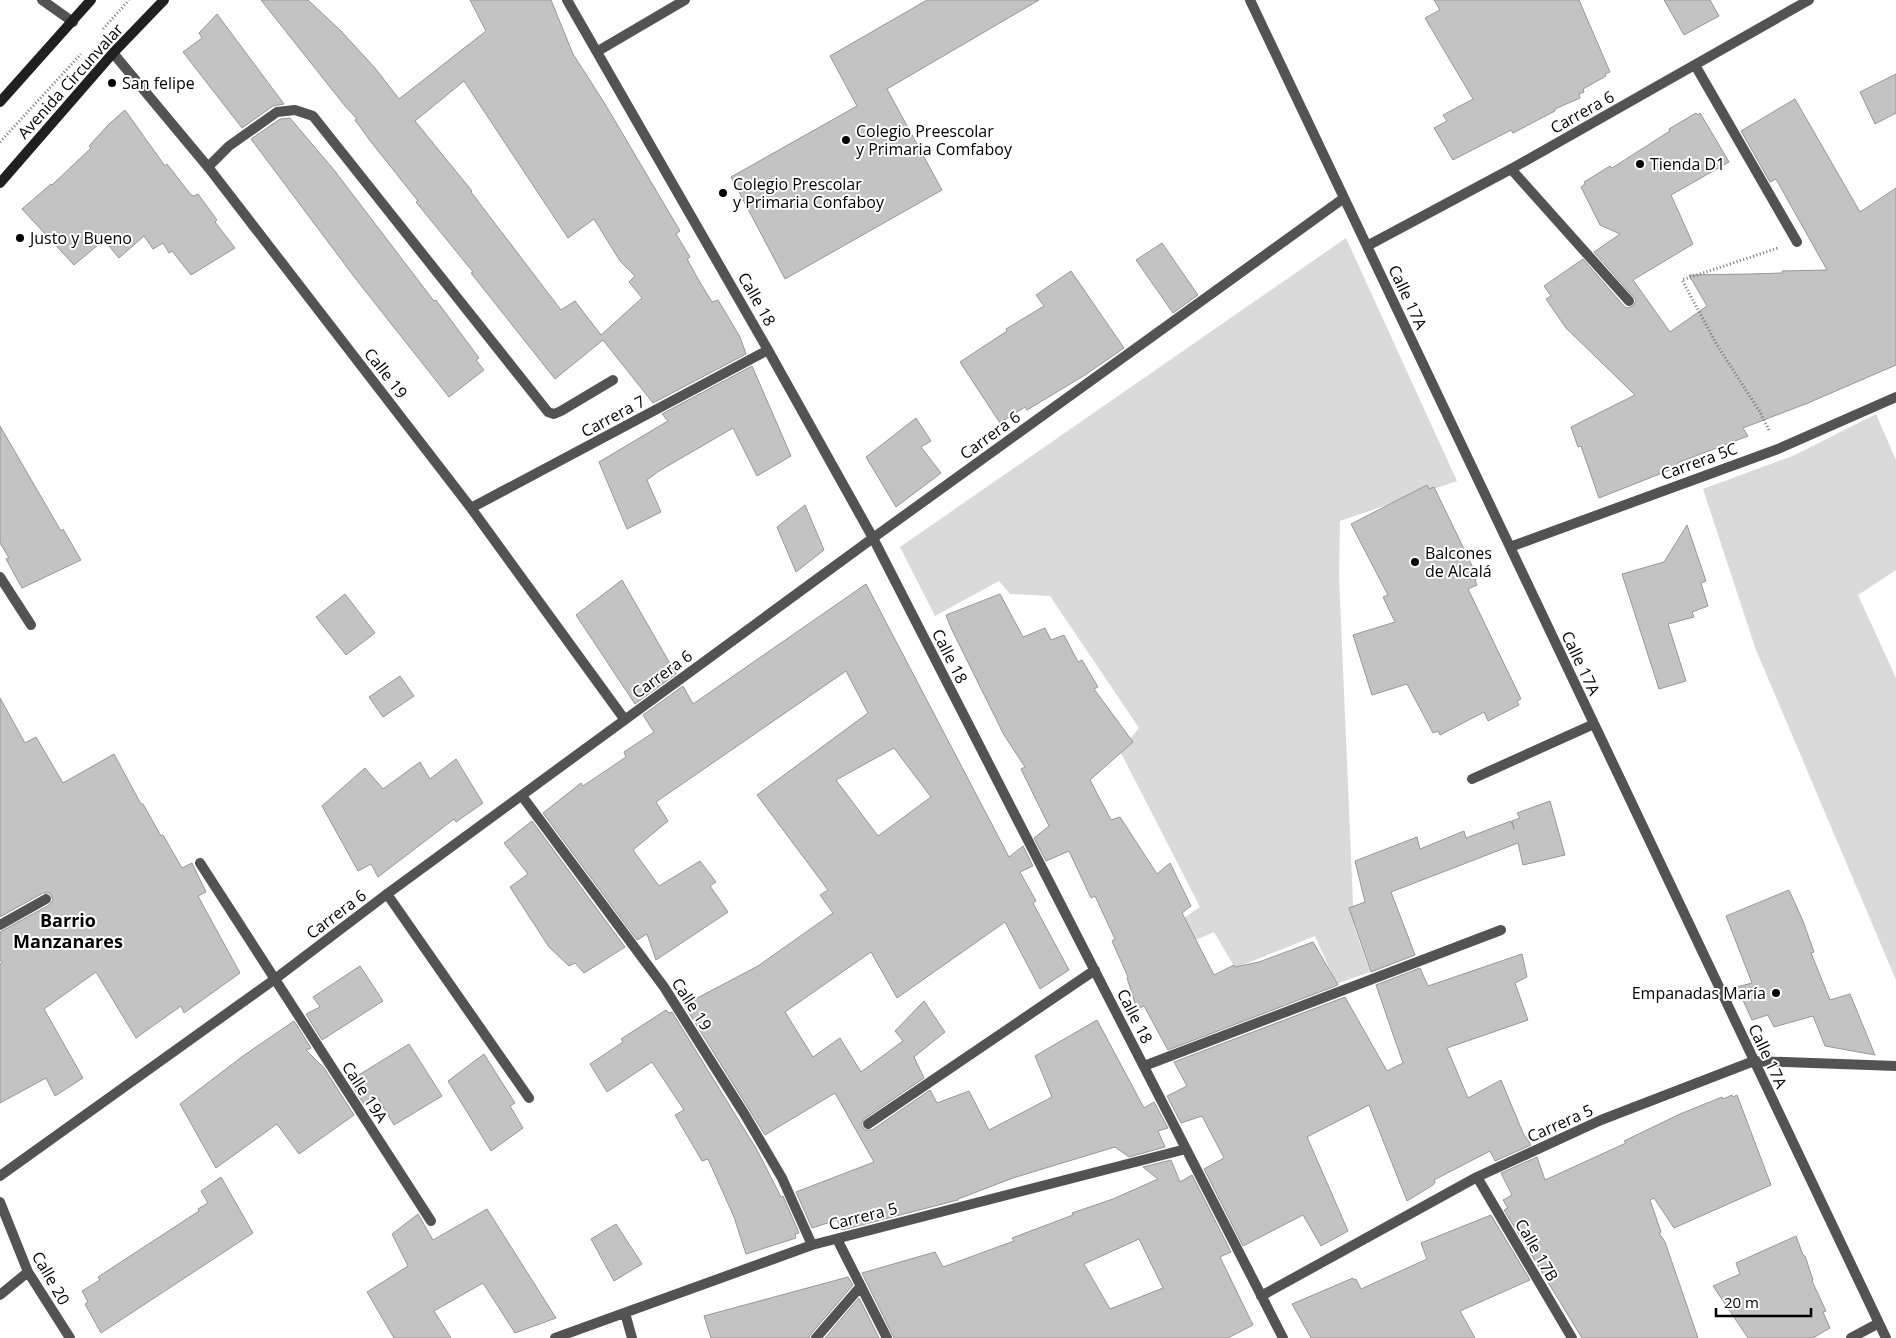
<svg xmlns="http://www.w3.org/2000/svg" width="1896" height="1338" viewBox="0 0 1896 1338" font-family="'Open Sans',sans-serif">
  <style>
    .grass { fill: #dadada }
    .building { fill: #c3c3c3; stroke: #979797; fill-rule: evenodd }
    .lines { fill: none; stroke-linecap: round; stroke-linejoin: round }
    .path { stroke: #757575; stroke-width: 3; stroke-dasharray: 1 2.5; stroke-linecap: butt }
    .lane { stroke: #535353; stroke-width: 10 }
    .street { stroke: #535353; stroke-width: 10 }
    .secondary { stroke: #202020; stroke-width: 10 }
    .poi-dot { fill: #000; stroke: #fff; stroke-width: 2 }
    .labels { text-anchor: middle; stroke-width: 4; stroke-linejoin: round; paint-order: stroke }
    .street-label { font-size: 16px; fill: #000; stroke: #fff }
    .poi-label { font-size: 16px; fill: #000; stroke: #fff; text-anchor: start }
    .neighbourhood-label { font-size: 18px; font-weight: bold; fill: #000; stroke: #fff }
  </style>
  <rect width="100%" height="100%" fill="#fff"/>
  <path class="grass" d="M 1346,238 L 1457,481 L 1340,521 L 1339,575 L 1354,926 L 1370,972 L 1336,984 L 1315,936 L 1235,968 L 1214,932 L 1127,970 L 1122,960 L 1200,907 L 1120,751 L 1139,728 L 1050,596 L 1010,594 L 999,581 L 935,616 L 900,547 Z
    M 1876,414 L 1896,460 L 1896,570 L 1858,595 L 1896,678 L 1896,980 L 1756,650 L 1703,489 L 1795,455 Z"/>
  <path class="building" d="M 261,0 L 308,0 L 341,31 L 375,68 L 399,99 L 486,31 L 470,0 L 551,0 L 573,54 L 605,104 L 680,231 L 676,234 L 690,257 L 687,259 L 698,279 L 712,302 L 718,300 L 740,337 L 746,354 L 653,403 L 603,340 L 555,379 L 471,273 L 473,272 L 416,202 L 418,201 L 371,142 L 355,120 L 357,119 L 345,106 ZM 464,81 L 568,238 L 594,219 L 620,261 L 635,276 L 629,282 L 642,298 L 601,335 L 575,301 L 561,310 L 471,192 L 472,191 L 415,121 Z
    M 927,0 L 1039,0 L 887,89 L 942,190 L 785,279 L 731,177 L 857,106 L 830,56 Z
    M 1434,0 L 1579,0 L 1610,72 L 1605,74 L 1606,76 L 1583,89 L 1584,92 L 1579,94 L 1580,98 L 1555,109 L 1555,111 L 1513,133 L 1511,130 L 1453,160 L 1434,128 L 1447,121 L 1443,115 L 1473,99 L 1425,18 L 1440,10 Z
    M 1664,0 L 1710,0 L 1719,16 L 1684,35 Z
    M 217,14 L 284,104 L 273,106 L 242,128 L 183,52 L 202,38 L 199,33 Z
    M 1896,74 L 1896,113 L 1875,124 L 1860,92 Z
    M 1795,99 L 1860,212 L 1896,188 L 1896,365 L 1808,403 L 1743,428 L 1748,436 L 1677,463 L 1680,466 L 1599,498 L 1581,446 L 1578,447 L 1571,427 L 1635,395 L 1566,328 L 1546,299 L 1551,296 L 1544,286 L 1583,259 L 1624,306 L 1627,308 L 1633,306 L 1636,300 L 1594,252 L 1620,234 L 1600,225 L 1581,187 L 1585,184 L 1584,182 L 1610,166 L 1612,168 L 1670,131 L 1669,129 L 1696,113 L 1698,115 L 1700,113 L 1709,128 L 1729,162 L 1671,195 L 1693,244 L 1633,280 L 1670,332 L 1707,306 L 1689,275 L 1749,274 L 1783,273 L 1782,271 L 1827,270 L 1776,179 L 1770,182 L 1741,131 Z
    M 125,110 L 165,166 L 167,164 L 191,195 L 194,196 L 198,194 L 217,220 L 215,222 L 235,248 L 191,275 L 172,251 L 169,253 L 163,243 L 153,249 L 144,236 L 119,258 L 104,240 L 74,265 L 22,209 L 51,184 L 52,185 L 91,148 L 89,146 L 109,124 Z
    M 290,118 L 334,170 L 434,301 L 436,300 L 479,358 L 476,360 L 484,370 L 449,397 L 355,278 L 251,139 L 280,119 Z
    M 1162,243 L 1198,295 L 1173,313 L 1136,260 Z
    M 1071,271 L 1124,348 L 1085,375 L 1027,410 L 1025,407 L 1000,423 L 960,362 L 1007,331 L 1006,329 L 1044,306 L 1036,295 Z
    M 752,366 L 791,456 L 757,476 L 733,428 L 659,471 L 647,480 L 661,512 L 627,529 L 599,462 L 668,421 L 662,414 Z
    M 916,418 L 931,441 L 921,447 L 941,473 L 896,507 L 866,457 Z
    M 0,426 L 61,531 L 63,529 L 81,560 L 22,588 L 6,559 L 9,558 L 0,543 Z
    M 1427,485 L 1429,489 L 1434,487 L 1478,578 L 1475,580 L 1477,585 L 1468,589 L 1521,699 L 1517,701 L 1519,705 L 1488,721 L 1484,712 L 1440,735 L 1438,731 L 1433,733 L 1407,684 L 1372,695 L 1353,635 L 1395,622 L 1383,597 L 1388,595 L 1351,524 Z
    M 805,505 L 824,550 L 796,572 L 777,527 Z
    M 1687,525 L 1706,581 L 1701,583 L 1708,606 L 1692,612 L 1694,617 L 1668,624 L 1686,681 L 1659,689 L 1622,574 L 1664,562 Z
    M 622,580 L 676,674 L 635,704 L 576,615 Z
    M 866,584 L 1009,857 L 1023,846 L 1033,866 L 1020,872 L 1036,901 L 1033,903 L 1069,970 L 1040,989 L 1005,922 L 897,998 L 871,952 L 785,1012 L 813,1057 L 840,1038 L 861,1072 L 903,1041 L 895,1031 L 924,1001 L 945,1032 L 914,1057 L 924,1078 L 864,1119 L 861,1125 L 865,1130 L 872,1130 L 930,1090 L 937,1103 L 969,1091 L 989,1130 L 1052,1097 L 1035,1056 L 1097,1020 L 1144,1108 L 1154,1102 L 1168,1128 L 1158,1131 L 1165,1147 L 1129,1157 L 1115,1147 L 1013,1178 L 958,1199 L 958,1200 L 842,1230 L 837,1220 L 812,1228 L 796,1192 L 874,1162 L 835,1093 L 765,1135 L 684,1005 L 758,966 L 833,913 L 820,895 L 828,890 L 757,795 L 868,713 L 846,671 L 656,802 L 668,821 L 633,850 L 659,886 L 700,861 L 716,882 L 710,886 L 728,912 L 656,960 L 647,934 L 637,940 L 543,813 L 581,783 L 583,786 L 626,757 L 624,752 L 654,732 L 643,715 L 683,686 L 693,704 ZM 894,748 L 931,797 L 878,836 L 836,780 Z
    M 345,594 L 375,633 L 346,655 L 316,617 Z
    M 1000,594 L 1023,637 L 1045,628 L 1051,640 L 1064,635 L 1078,662 L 1082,660 L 1098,687 L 1094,689 L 1133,742 L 1090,780 L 1111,820 L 1120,817 L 1157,874 L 1170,863 L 1191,906 L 1182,913 L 1214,975 L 1234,965 L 1235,967 L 1259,962 L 1313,942 L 1338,985 L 1168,1050 L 1144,1006 L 1137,1009 L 1127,978 L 1128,977 L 1112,941 L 1115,939 L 1095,896 L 1091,898 L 1069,851 L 1046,861 L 1034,838 L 1049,826 L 1021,769 L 1025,767 L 1004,735 L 950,626 L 946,615 Z
    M 400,676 L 414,696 L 383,717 L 369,697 Z
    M 0,698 L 25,743 L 36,737 L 63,783 L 114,754 L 141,804 L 143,804 L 161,836 L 163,835 L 182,868 L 192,863 L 206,892 L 198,896 L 240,973 L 184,1013 L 181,1006 L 136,1038 L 96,972 L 44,1009 L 83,1078 L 55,1096 L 46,1078 L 0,1103 L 0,964 L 2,963 L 0,960 L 0,932 L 49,905 L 53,900 L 50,893 L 43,893 L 0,917 Z
    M 456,759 L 483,803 L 456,822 L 454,819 L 378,877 L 371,864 L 358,871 L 322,806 L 365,768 L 383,789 L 420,762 L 430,779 Z
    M 1550,801 L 1565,855 L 1523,865 L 1518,843 L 1391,892 L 1415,955 L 1371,972 L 1349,908 L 1365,902 L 1355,861 L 1417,837 L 1420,849 L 1464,831 L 1466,838 L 1511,821 L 1514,829 L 1512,821 L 1520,818 L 1517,813 Z
    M 532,821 L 625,947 L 584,973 L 575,963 L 569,966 L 549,947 L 510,887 L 528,874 L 504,843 Z
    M 1789,890 L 1803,921 L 1814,952 L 1811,953 L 1830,1000 L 1850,994 L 1875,1055 L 1825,1046 L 1813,1016 L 1774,1027 L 1768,1015 L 1752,1020 L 1737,987 L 1752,983 L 1726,916 Z
    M 1522,954 L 1527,977 L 1515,983 L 1528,1020 L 1447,1048 L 1468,1098 L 1501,1080 L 1523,1133 L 1531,1145 L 1495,1161 L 1490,1151 L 1434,1180 L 1435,1182 L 1433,1185 L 1407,1201 L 1369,1105 L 1307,1137 L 1348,1231 L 1321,1246 L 1303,1215 L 1243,1246 L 1204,1169 L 1224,1158 L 1202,1116 L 1181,1123 L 1167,1096 L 1187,1086 L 1174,1062 L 1345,997 L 1387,1071 L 1403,1063 L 1376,985 L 1420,968 L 1428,986 Z
    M 360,966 L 383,1001 L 322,1040 L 306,1014 L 320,1007 L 313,997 Z
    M 666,1010 L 669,1013 L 672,1012 L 757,1150 L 781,1197 L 783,1196 L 799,1233 L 795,1234 L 796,1238 L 746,1254 L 734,1217 L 708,1159 L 702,1161 L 675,1115 L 684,1110 L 652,1062 L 607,1092 L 590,1064 L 623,1042 L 621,1039 Z
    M 294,1021 L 311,1048 L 306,1050 L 324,1068 L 354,1115 L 299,1154 L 277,1124 L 216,1168 L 180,1104 L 243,1056 Z
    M 409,1044 L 442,1096 L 394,1125 L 378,1098 L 365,1106 L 349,1081 Z
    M 484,1054 L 515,1103 L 510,1106 L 523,1128 L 491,1151 L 448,1081 Z
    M 1732,1095 L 1733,1097 L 1737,1095 L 1771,1185 L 1674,1228 L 1654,1198 L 1650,1200 L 1661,1232 L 1659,1233 L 1665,1242 L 1698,1338 L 1582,1338 L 1504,1210 L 1508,1208 L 1503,1200 L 1512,1195 L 1501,1173 L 1537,1157 L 1545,1180 L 1626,1143 L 1624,1141 L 1680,1114 L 1722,1097 L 1723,1099 Z
    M 1171,1160 L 1180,1182 L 1192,1175 L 1231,1252 L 1220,1257 L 1253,1325 L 1228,1338 L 894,1338 L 862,1273 L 935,1252 L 943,1267 L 1014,1241 L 1012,1238 L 1073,1215 L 1072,1213 L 1113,1199 L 1158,1179 L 1143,1167 ZM 1139,1239 L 1163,1288 L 1110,1309 L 1084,1264 Z
    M 221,1177 L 253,1233 L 101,1333 L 85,1304 L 88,1302 L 82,1291 L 100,1280 L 98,1277 L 199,1211 L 198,1209 L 208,1203 L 201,1191 Z
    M 487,1209 L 556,1318 L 515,1333 L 483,1283 L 434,1311 L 451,1338 L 394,1338 L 367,1292 L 408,1266 L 392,1234 L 418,1214 L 433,1240 Z
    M 1491,1215 L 1530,1280 L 1460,1311 L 1475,1338 L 1311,1338 L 1292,1304 L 1353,1278 L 1354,1280 L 1356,1279 L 1361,1289 L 1427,1259 L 1421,1243 Z
    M 616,1224 L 642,1264 L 614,1281 L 591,1239 Z
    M 1796,1236 L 1803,1255 L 1805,1256 L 1813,1280 L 1812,1281 L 1826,1311 L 1823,1312 L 1830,1328 L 1813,1338 L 1748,1338 L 1713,1286 L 1740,1274 L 1736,1263 Z
    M 848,1277 L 853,1285 L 811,1334 L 809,1338 L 711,1338 L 704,1316 Z
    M 859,1298 L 879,1338 L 825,1338 Z"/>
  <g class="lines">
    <path class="path" d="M 103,29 L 129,0
      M 0,142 L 81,54
      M 1769,430 L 1760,412 L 1717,345 L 1682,280 L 1778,248"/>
    <path class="lane" d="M 1695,65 L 1797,242
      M 208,167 L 229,146 L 277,112 L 295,110 L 313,116 L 548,412 L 554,414 L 561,411 L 613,380
      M 1511,169 L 1629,301
      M 0,577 L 31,625
      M 200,863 L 431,1221
      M 387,894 L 529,1098
      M 0,925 L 46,899
      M 1144,1066 L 1501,930"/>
    <path class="street" d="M 42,0 L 73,22
      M 567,0 L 768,350 L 873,538 L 1283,1338
      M 1250,0 L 1886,1338
      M 598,51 L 685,0
      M 113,53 L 208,167 L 471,508 L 625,720
      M 1367,246 L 1511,169 L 1809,0
      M 471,508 L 768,350
      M 1510,547 L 1778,449 L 1896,397
      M 1472,779 L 1594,724
      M 522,796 L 664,987 L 745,1115 L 782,1178 L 812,1245
      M 868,1124 L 1095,970
      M 0,1176 L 275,979 L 387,894 L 873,538 L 1344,198
      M 1477,1177 L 1572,1338
      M 0,1202 L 28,1272 L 70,1338
      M 837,1239 L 887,1338
      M 0,1295 L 28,1272
      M 1261,1296 L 1477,1177 L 1601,1120 L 1754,1061 L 1896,1066
      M 625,1313 L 632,1338
      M 555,1338 L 812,1245 L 1186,1149
      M 816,1338 L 861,1286
      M 1851,1338 L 1879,1323"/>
    <path class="secondary" d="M 0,102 L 91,0
      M 0,183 L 113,53 L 164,0"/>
  </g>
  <g class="poi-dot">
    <circle cx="112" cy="83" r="5"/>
    <circle cx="846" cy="140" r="5"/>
    <circle cx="1640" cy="164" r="5"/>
    <circle cx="723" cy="193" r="5"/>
    <circle cx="20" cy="238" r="5"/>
    <circle cx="1415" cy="562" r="5"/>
    <circle cx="1776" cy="993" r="5"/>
  </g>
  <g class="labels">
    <g class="street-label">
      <text transform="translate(70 81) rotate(-48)" y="6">Avenida Circunvalar</text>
      <text transform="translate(1582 112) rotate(-29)" y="6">Carrera 6</text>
      <text transform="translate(1408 297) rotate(65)" y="6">Calle 17A</text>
      <text transform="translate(757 299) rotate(60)" y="6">Calle 18</text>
      <text transform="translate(386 373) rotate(52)" y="6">Calle 19</text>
      <text transform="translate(613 416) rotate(-28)" y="6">Carrera 7</text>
      <text transform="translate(990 435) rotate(-36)" y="6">Carrera 6</text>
      <text transform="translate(1699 461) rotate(-20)" y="6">Carrera 5C</text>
      <text transform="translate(950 656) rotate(63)" y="6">Calle 18</text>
      <text transform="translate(1581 663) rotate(65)" y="6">Calle 17A</text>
      <text transform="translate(662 674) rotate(-36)" y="6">Carrera 6</text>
      <text transform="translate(336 914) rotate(-37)" y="6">Carrera 6</text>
      <text transform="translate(692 1004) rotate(57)" y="6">Calle 19</text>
      <text transform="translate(1135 1016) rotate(63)" y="6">Calle 18</text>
      <text transform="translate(1768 1056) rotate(65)" y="6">Calle 17A</text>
      <text transform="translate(365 1092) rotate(57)" y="6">Calle 19A</text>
      <text transform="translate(1560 1123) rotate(-24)" y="6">Carrera 5</text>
      <text transform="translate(863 1216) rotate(-14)" y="6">Carrera 5</text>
      <text transform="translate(1537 1250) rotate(60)" y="6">Calle 17B</text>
      <text transform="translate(51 1278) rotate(60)" y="6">Calle 20</text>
    </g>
    <g class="poi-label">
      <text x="122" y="89">San felipe</text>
      <text x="856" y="137">Colegio Preescolar<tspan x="856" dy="18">y Primaria Comfaboy</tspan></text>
      <text x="1650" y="170">Tienda D1</text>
      <text x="733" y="190">Colegio Prescolar<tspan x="733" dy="18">y Primaria Confaboy</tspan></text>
      <text x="30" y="244">Justo y Bueno</text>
      <text x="1425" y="559">Balcones<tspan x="1425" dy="18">de Alcalá</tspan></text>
      <text x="1766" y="999" text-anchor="end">Empanadas María</text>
    </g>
    <g class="neighbourhood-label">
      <text x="68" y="927">Barrio<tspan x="68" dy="21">Manzanares</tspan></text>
    </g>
  </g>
  <path d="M1716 1308v8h95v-8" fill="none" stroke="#000000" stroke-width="2.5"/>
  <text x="1724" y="1308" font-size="15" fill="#000000" stroke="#ffffff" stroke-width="4" paint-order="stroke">20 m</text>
</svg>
